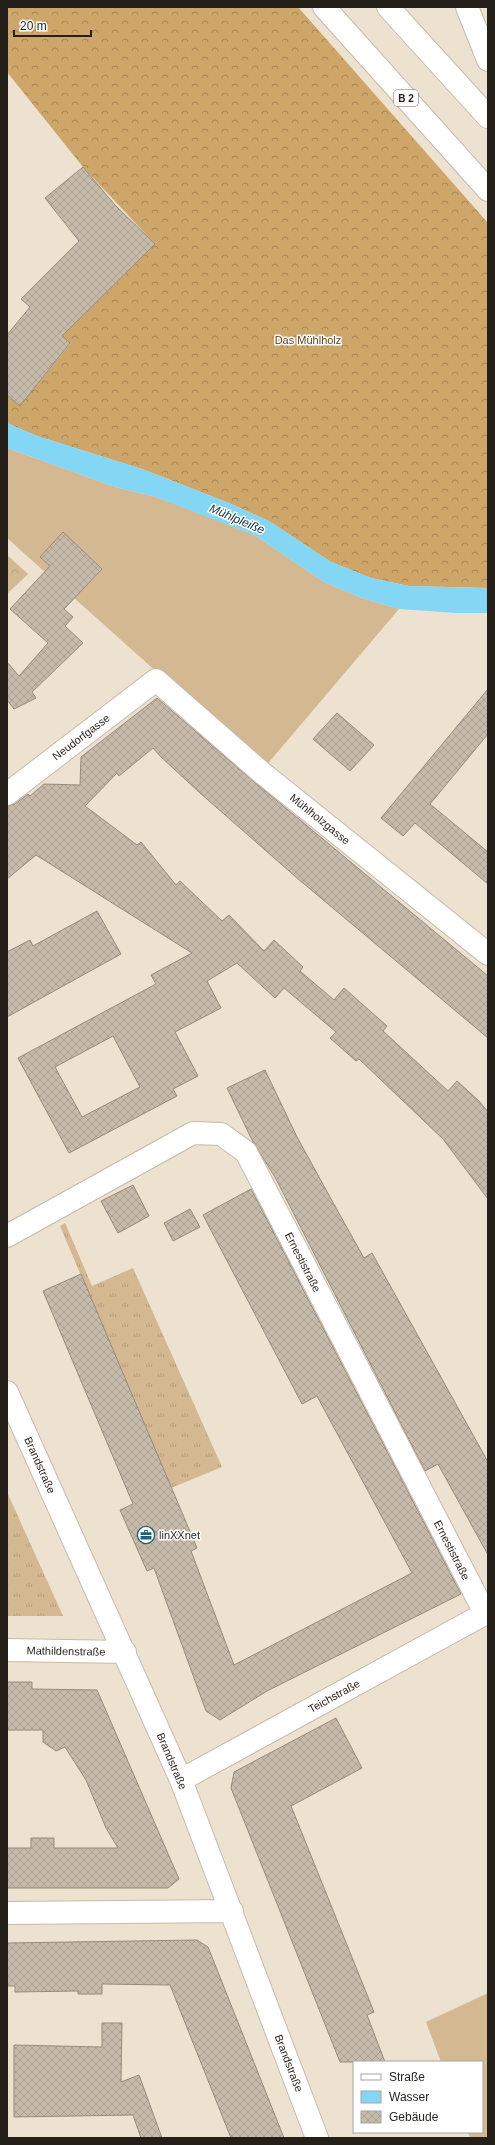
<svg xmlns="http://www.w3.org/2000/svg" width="495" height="2145" viewBox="0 0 495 2145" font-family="Helvetica,sans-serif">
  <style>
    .grass { fill: url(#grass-tufts) }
    .forest { fill: url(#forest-crowns) }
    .park { fill: url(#park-crowns) }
    .garden { fill: #d3b891 }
    .water { fill: #84d6f5 }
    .building { fill: url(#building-cross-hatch); stroke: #968b7b; fill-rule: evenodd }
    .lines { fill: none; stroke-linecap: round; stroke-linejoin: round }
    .minor-casing { stroke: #c6baaa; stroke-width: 24 }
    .highway-casing { stroke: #c6baaa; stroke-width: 24 }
    .minor { stroke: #fff; stroke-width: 22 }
    .highway { stroke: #fff; stroke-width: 22 }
    .labels { text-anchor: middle; stroke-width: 3; stroke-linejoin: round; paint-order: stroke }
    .shield { fill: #fff; stroke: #66625e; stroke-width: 1 }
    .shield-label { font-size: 10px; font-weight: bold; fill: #241f19 }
    .park-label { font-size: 11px; fill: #604415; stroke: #fff }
    .street-label { font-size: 11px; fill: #241f19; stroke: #fff }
    .poi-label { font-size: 11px; fill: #241f19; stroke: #fff; text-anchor: start }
    .water-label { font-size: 12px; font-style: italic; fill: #0b323f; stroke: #fff }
  </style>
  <defs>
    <pattern id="grass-tufts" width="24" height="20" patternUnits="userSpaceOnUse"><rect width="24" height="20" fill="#d3b891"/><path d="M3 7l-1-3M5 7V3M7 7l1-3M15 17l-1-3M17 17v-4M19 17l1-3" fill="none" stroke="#b59e7c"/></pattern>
    <pattern id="forest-crowns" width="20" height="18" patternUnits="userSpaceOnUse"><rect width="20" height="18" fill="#cfa66a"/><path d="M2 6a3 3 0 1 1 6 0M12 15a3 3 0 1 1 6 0" fill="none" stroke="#a88756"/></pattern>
    <pattern id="park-crowns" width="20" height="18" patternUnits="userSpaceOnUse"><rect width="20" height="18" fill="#d3b891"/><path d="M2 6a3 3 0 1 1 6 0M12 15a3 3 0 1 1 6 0" fill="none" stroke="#b59e7c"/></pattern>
    <pattern id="building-cross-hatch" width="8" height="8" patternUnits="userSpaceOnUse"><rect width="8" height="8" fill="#c6bbaa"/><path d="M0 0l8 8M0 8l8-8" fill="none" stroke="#aaa092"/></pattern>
  </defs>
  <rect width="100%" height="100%" fill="#ede1d0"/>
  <path class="grass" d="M 65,1223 L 92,1286 L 133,1268 L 222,1467 L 171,1488 L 60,1226 Z
    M 7,1492 L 63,1616 L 7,1616 Z"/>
  <path class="forest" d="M 7,7 L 298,7 L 488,223 L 488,588 L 409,586 L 371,578 L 331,562 L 269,521 L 229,503 L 142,469 L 37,436 L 7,423 L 7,395 L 20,406 L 70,344 L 62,336 L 155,244 L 83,167 L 7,72 Z"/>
  <path class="park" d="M 7,555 L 28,574 L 7,594 Z"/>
  <path class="garden" d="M 7,448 L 115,487 L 156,497 L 220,521 L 256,536 L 324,582 L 362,598 L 399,609 L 264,768 L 7,538 Z
    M 488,1993 L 488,2138 L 470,2138 L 468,2132 L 482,2132 L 482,2062 L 441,2062 L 426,2022 Z"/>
  <path class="water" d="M 7,423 L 37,436 L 142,469 L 229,503 L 269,521 L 331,562 L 371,578 L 409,586 L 488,588 L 488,613 L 457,613 L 399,609 L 362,598 L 324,582 L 256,536 L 156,497 L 115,487 L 7,448 Z"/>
  <path class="building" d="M 83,167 L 115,205 L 155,244 L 62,336 L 70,343 L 20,406 L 7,395 L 7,335 L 30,307 L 21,299 L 79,241 L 45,198 Z
    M 63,532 L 102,569 L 64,609 L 73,617 L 65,626 L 83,643 L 32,692 L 36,698 L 14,709 L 7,700 L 7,662 L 19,676 L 48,643 L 10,609 L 50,566 L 40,557 Z
    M 488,689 L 488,734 L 430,804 L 488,852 L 488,884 L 415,823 L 403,836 L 381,818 Z
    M 157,698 L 253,781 L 488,976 L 488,1038 L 297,878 L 200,793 L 161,757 L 153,748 L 119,776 L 117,773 L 85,806 L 137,845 L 141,842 L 176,885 L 180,881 L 222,921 L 229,915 L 264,951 L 274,940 L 303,967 L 300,971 L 334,1000 L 344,988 L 387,1026 L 383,1031 L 448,1091 L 457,1081 L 479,1101 L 488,1112 L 488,1199 L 443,1139 L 359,1059 L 356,1061 L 330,1038 L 336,1032 L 284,988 L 275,998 L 237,963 L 207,981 L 221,1008 L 175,1032 L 198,1076 L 173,1089 L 177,1096 L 69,1153 L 18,1058 L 156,984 L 151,975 L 192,953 L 36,855 L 7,879 L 7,806 L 15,804 L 28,794 L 30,796 L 44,784 L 80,785 L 81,757 ZM 113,1036 L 140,1087 L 82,1117 L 55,1067 Z
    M 337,713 L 374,745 L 350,771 L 313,739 Z
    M 97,911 L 121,954 L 7,1017 L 7,952 L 30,940 L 33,946 Z
    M 265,1070 L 297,1137 L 341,1217 L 364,1258 L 372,1253 L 488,1462 L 488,1555 L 438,1464 L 425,1471 L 275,1177 L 253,1142 L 227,1088 Z
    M 133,1185 L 149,1216 L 118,1233 L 101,1201 Z
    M 251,1189 L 461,1594 L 267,1691 L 220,1720 L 206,1711 L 154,1568 L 147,1571 L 120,1510 L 133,1504 L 43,1291 L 81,1274 L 197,1548 L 191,1551 L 234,1665 L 412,1573 L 317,1396 L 302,1404 L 203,1215 Z
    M 190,1209 L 200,1227 L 173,1241 L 164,1223 Z
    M 7,1682 L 32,1682 L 32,1689 L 97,1690 L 179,1879 L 168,1888 L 7,1888 L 7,1848 L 31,1848 L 31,1838 L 54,1838 L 54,1848 L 118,1848 L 106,1828 L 86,1780 L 65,1747 L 56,1751 L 43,1742 L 43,1730 L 7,1730 Z
    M 336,1718 L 362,1768 L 291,1806 L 374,2012 L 367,2015 L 385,2062 L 340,2062 L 231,1788 L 234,1772 Z
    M 197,1940 L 208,1947 L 284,2138 L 231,2138 L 170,1985 L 102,1984 L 102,1994 L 78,1994 L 78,1991 L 15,1992 L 15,1986 L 7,1986 L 7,1943 Z
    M 102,2023 L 122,2023 L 121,2082 L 139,2075 L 162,2138 L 141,2138 L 133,2115 L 14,2117 L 14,2045 L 102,2047 Z"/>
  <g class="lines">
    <defs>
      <path id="minor" d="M 7,794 L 156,680 L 261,772 L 488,954
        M 7,1236 L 193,1133 L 221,1134 L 246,1152 L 485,1613
        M 7,1392 L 181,1780 L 317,2138
        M 7,1650 L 125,1652
        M 181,1780 L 488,1612
        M 7,1913 L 232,1911"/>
      <path id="highway" d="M 324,7 L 488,190
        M 388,7 L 488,117
        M 467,7 L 488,60"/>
    </defs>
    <use href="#minor" class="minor-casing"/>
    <use href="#highway" class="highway-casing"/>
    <use href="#minor" class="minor"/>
    <use href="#highway" class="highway"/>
  </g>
  <defs>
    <symbol id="office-ring" viewBox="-11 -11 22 22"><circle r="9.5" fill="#fff" stroke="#226277" stroke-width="1.5"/><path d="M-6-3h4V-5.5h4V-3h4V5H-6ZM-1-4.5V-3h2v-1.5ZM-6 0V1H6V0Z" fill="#226277"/></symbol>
  </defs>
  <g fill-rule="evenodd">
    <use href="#office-ring" x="136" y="1525" width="20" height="20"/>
  </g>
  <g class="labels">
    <rect class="shield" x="394" y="90" width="24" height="16" rx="3"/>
    <g class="shield-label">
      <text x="406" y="102">B 2</text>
    </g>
    <g class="park-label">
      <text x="308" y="344">Das Mühlholz</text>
    </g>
    <g class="street-label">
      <text transform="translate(81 737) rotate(-37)" y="4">Neudorfgasse</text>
      <text transform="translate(320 819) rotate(39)" y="4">Mühlholzgasse</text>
      <text transform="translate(303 1262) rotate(63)" y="4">Ernestistraße</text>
      <text transform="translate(40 1465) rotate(66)" y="4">Brandstraße</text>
      <text transform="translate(452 1550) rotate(63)" y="4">Ernestistraße</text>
      <text transform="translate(66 1651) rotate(1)" y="4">Mathildenstraße</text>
      <text transform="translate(334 1696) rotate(-29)" y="4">Teichstraße</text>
      <text transform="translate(172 1761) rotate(67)" y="4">Brandstraße</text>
      <text transform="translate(289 2063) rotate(69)" y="4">Brandstraße</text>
    </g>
    <g class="poi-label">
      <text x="159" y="1539">linXXnet</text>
    </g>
    <g class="water-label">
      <text transform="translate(237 519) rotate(23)" y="4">Mühlpleiße</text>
    </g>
  </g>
  <rect width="495" height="2145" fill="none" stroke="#241f19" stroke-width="16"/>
  <rect x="353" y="2061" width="130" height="72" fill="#ffffff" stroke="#a7a5a3"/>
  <rect x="361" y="2074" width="20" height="6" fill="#ffffff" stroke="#a7a5a3"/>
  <text x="389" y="2081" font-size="12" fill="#241f19">Straße</text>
  <rect x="361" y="2091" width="20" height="12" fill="#84d6f5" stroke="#a7a5a3"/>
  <text x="389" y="2101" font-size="12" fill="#241f19">Wasser</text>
  <rect x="361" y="2111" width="20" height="12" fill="url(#building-cross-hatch)" stroke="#a7a5a3"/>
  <text x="389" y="2121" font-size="12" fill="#241f19">Gebäude</text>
  <path d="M14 30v6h77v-6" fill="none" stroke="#241f19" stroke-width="2"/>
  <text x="20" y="30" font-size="12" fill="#241f19" stroke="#ffffff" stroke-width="3" paint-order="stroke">20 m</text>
</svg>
